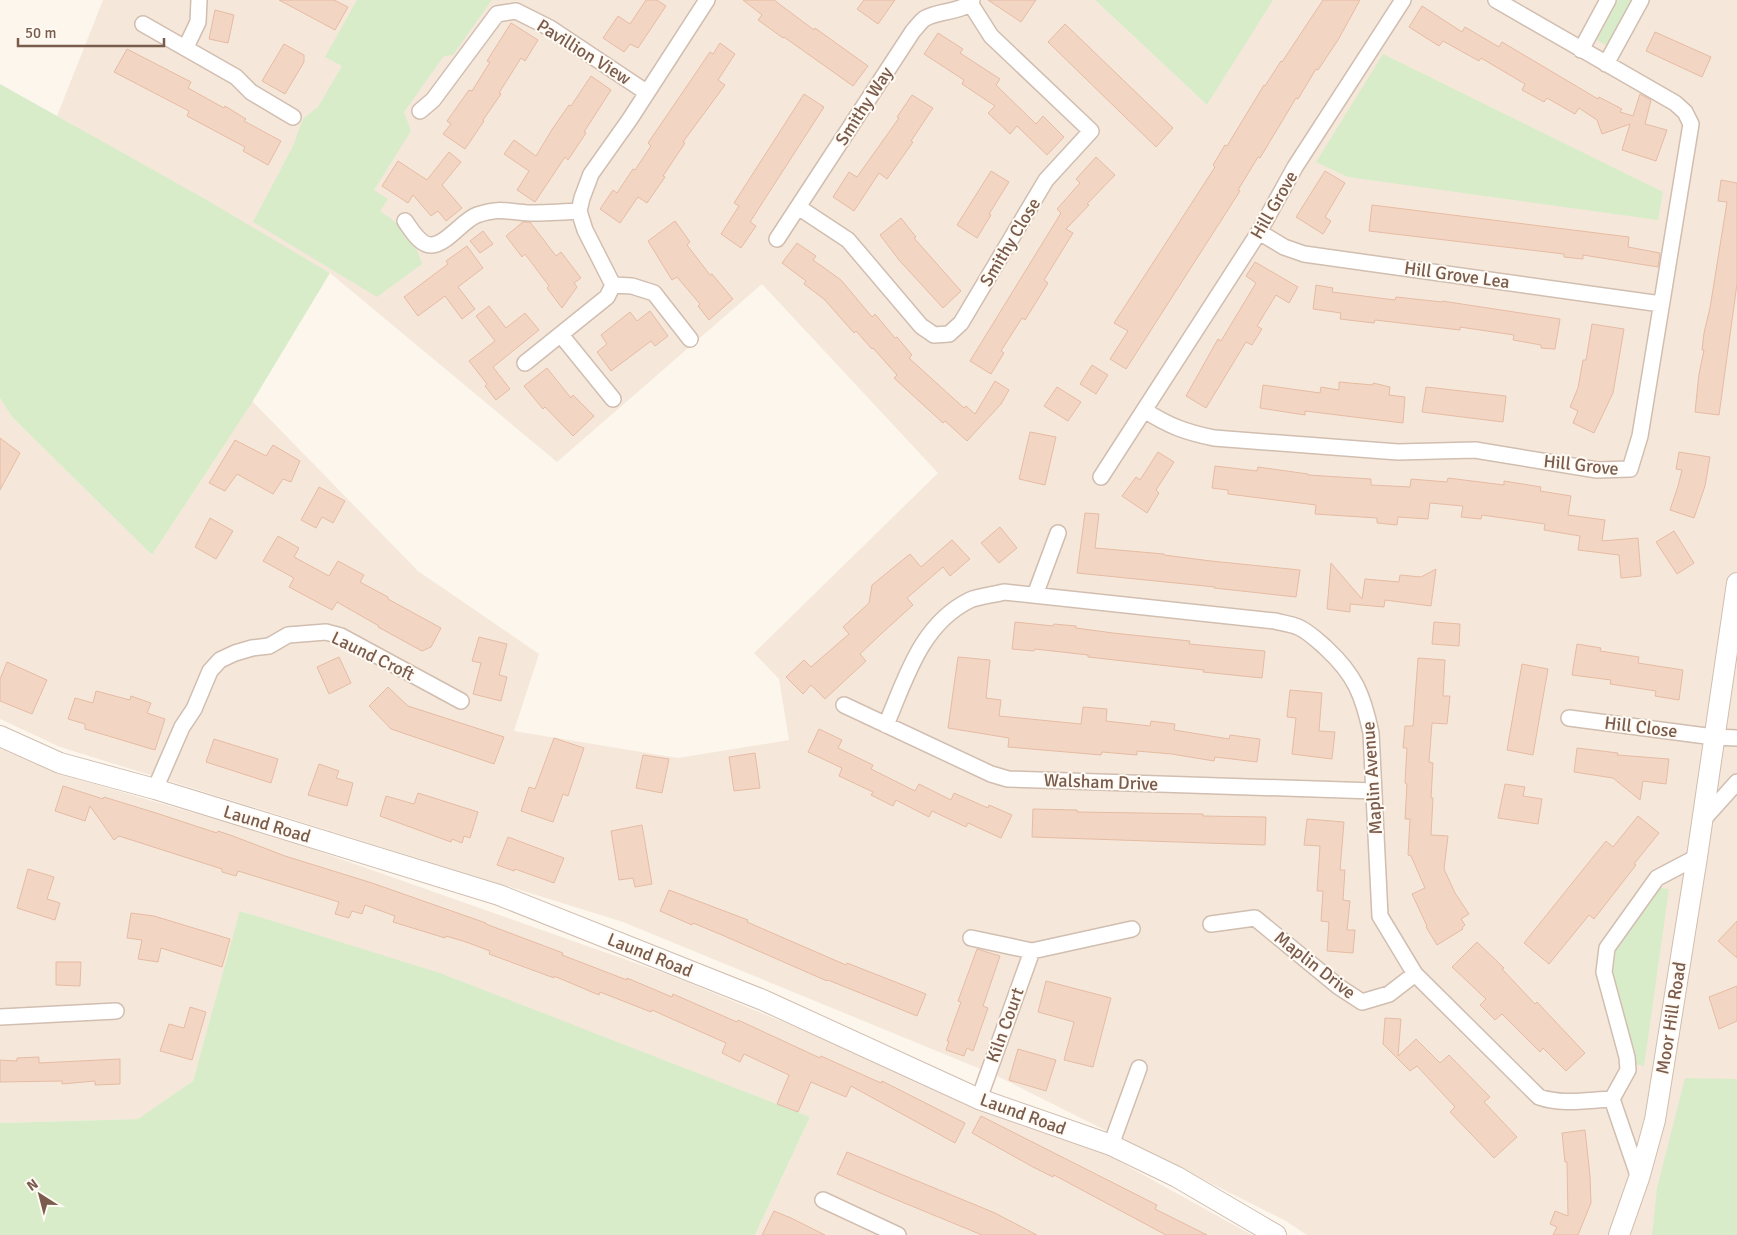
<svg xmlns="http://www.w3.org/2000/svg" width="1737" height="1235" viewBox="0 0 1737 1235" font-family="Signika,sans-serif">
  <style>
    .residential { fill: #f5e8da }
    .green { fill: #d8ecc9 }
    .building { fill: #f3d5c3; stroke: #e6bba3 }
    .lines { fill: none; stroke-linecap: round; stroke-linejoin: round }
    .minor-casing { stroke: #d1beb0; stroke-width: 18 }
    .tertiary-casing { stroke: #d1beb0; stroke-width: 22 }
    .minor { stroke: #fff; stroke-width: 15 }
    .tertiary { stroke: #fff; stroke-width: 20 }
    .labels { text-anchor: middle; stroke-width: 4; stroke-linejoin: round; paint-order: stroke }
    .street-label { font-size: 18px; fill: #7a5c4d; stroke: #fffaf3 }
  </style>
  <rect width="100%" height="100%" fill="#fdf6ec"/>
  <path class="residential" d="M 103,0 L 1095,0 L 1207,105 L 1272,0 L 1737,0 L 1737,1235 L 1307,1235 L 1286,1221 L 995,1075 L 623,922 L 60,747 L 0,719 L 0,398 L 12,417 L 152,555 L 252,401 L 418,571 L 539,654 L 514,731 L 678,758 L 789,740 L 779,679 L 754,653 L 938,473 L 762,284 L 557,462 L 330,273 L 57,116 Z
    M 0,747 L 70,777 L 287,840 L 672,976 L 1113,1158 L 1252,1235 L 755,1235 L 810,1117 L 597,1035 L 241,911 L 193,1081 L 139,1119 L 0,1123 Z"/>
  <path class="green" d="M 357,0 L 492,0 L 453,55 L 444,56 L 404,112 L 411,131 L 374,190 L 388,199 L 380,211 C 404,227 413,236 422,264 L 377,297 L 253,222 L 293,146 L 303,119 L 318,107 L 342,66 L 325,57 Z
    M 1095,0 L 1273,0 L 1207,105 Z
    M 1618,0 L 1632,0 L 1607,46 L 1597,40 Z
    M 1383,54 L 1663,192 L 1658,220 L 1348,177 L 1316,162 Z
    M 0,84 L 205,199 L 330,273 L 251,404 L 152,555 L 12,417 L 0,398 Z
    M 1659,888 L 1669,889 L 1644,1066 L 1634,1064 L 1613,972 L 1616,950 Z
    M 240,911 L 440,973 L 810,1117 L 755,1235 L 0,1235 L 0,1123 L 138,1119 L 193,1081 Z
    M 1685,1078 L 1737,1079 L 1737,1235 L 1652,1235 L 1657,1188 Z"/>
  <path class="building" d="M 279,0 L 334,0 L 348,7 L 335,30 Z
    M 646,0 L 657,0 L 666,6 L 638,48 L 630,44 L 624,52 L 603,38 L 618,16 L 630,24 Z
    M 743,0 L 774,0 L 814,30 L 815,28 L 868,66 L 853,86 L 784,37 L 783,38 L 758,20 L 762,15 Z
    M 864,0 L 895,0 L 878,24 L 857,9 Z
    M 988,0 L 1036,0 L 1021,22 Z
    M 1323,0 L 1360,0 L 1338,40 L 1318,70 L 1316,69 L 1298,99 L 1296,98 L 1260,158 L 1258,157 L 1238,190 L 1240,191 L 1126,369 L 1110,359 L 1128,331 L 1114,323 L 1195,198 L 1215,167 L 1213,165 L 1225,145 L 1227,146 L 1264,85 L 1265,86 L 1281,61 L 1282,62 Z
    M 1422,6 L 1462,32 L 1465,27 L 1499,47 L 1502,42 L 1598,99 L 1599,97 L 1622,109 L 1620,112 L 1633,116 L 1640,94 L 1651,100 L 1645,124 L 1667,130 L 1656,161 L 1622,150 L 1630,124 L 1602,134 L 1597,120 L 1579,108 L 1575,114 L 1547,98 L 1544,102 L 1522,90 L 1525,84 L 1481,58 L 1479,61 L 1443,41 L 1439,46 L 1409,27 Z
    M 215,10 L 234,15 L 228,43 L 209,39 Z
    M 511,23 L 538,40 L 525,61 L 521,58 L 499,93 L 501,94 L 483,120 L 484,121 L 465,149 L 443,134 L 451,124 L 447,121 L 469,90 L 472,91 L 490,62 L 487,61 Z
    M 1065,24 L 1173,128 L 1156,147 L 1048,42 Z
    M 1655,32 L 1711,57 L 1702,77 L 1646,51 Z
    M 938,33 L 963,49 L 960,53 L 1000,79 L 996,85 L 1036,124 L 1043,116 L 1064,137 L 1047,155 L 1017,126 L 1010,134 L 988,113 L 995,106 L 962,84 L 964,80 L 924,54 Z
    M 720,43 L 735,54 L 718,80 L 725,85 L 683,142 L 685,143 L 663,176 L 665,177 L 647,203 L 638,197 L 620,223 L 600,209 L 613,190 L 617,193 L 633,169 L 635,170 L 651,146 L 648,143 L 689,83 L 710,52 L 713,54 Z
    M 284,44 L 304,55 L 304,62 L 285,94 L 262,81 Z
    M 127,49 L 191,82 L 188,88 L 224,108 L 225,106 L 246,119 L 244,121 L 281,141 L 268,165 L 243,151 L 245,147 L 187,116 L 189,111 L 114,72 Z
    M 591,76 L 611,90 L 584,132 L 586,133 L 568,160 L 565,157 L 535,202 L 517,190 L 529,171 L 504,154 L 514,140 L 536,156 L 553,128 L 569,105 L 571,106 Z
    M 804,94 L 824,107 L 750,222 L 756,226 L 741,248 L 721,234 L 739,206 L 734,203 Z
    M 912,95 L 933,108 L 911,141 L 913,142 L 887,179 L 879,173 L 854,211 L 833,197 L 849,172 L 857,177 L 899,118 L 897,117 Z
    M 449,152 L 461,162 L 442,185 L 462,208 L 446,221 L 438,211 L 431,216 L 413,195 L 408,203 L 382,186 L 398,161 L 427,180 Z
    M 1096,157 L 1115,175 L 1087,204 L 1089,205 L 1066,229 L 1073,233 L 1044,280 L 1048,283 L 1025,320 L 1022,318 L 1001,351 L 1004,353 L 991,374 L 970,361 L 1061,213 L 1057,209 L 1080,183 L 1076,179 Z
    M 991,171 L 1009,182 L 989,214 L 991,215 L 977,238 L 957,225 Z
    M 1325,171 L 1345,183 L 1325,217 L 1331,221 L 1323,234 L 1296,217 Z
    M 1721,180 L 1737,183 L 1737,284 L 1719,415 L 1695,412 L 1699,374 L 1704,350 L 1702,350 L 1704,333 L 1710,308 L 1727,202 L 1718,201 Z
    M 1372,205 L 1629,237 L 1628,247 L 1660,253 L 1658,267 L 1583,255 L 1583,259 L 1564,257 L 1564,254 L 1369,231 Z
    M 901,218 L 916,237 L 914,238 L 961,291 L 943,308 L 899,260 L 880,235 Z
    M 675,221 L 690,242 L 687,245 L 710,275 L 712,274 L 733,299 L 709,320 L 698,306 L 700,304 L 677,277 L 672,280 L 648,241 Z
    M 523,222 L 530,222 L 556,256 L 561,252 L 581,278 L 574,283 L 577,287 L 562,308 L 547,288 L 549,286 L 525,254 L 522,257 L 506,236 Z
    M 483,231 L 493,244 L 480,253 L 470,241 Z
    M 797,243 L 816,256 L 813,260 L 841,280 L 872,317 L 875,314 L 895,338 L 897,337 L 912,355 L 909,358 L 964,408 L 966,406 L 975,414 L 995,381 L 1009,390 L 1001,404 L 967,441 L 945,421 L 943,423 L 894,378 L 897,375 L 873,348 L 872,349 L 856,331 L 854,333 L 824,299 L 804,284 L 806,281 L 782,263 Z
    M 467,246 L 483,268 L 458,287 L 475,309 L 462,319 L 445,296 L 418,316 L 404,297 L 448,264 L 446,261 Z
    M 1255,262 L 1298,287 L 1289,303 L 1276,295 L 1257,326 L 1262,329 L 1252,345 L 1246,342 L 1206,408 L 1186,396 L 1218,339 L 1221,341 L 1256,283 L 1246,276 Z
    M 1316,285 L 1333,288 L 1332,292 L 1395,300 L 1396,297 L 1442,302 L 1442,301 L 1560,319 L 1555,349 L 1541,348 L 1541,345 L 1513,340 L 1514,335 L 1460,327 L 1460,330 L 1375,320 L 1374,323 L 1340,319 L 1341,313 L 1313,309 Z
    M 489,306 L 506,328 L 525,313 L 539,330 L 493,367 L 510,389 L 496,400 L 485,386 L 487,384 L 469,361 L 495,341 L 476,316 Z
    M 650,311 L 668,336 L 655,346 L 651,341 L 611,371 L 597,352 L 607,344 L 601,335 L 630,312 L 637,321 Z
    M 1592,324 L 1624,329 L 1613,393 L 1594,433 L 1573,423 L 1578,411 L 1570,407 L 1578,388 L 1583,360 L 1586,360 Z
    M 1092,365 L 1108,375 L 1096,394 L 1080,384 Z
    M 547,368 L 571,398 L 573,395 L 594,416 L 573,436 L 545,407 L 543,409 L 524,386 Z
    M 1339,382 L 1373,385 L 1373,383 L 1390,387 L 1389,395 L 1405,397 L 1403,423 L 1305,411 L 1305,415 L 1260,408 L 1263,385 L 1320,393 L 1321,387 L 1339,390 Z
    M 1057,387 L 1081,402 L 1068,421 L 1044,406 Z
    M 1426,387 L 1506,396 L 1503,422 L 1422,412 Z
    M 1030,432 L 1056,437 L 1045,485 L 1019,479 Z
    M 0,438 L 20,453 L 0,490 Z
    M 235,440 L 266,456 L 273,445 L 300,461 L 291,482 L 283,479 L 273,494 L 237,474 L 225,491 L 209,483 Z
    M 1158,452 L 1174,462 L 1156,490 L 1159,493 L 1147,513 L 1122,496 L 1136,477 L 1140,480 Z
    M 1679,452 L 1710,457 L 1705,486 L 1694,518 L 1670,510 L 1678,486 L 1682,470 L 1676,469 Z
    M 1215,466 L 1257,471 L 1258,467 L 1308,474 L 1308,475 L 1371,479 L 1371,485 L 1410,487 L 1411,479 L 1447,482 L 1448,478 L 1504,485 L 1504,481 L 1541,487 L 1540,491 L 1571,496 L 1568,515 L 1605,520 L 1602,541 L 1638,538 L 1641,576 L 1621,578 L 1619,555 L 1578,550 L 1580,536 L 1544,530 L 1545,524 L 1482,515 L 1481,519 L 1461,517 L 1463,506 L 1430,503 L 1428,519 L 1398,517 L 1397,525 L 1377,523 L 1377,518 L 1315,514 L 1316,505 L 1228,494 L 1228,490 L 1212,488 Z
    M 319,487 L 345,501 L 333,523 L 322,517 L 316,528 L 301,520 Z
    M 1085,513 L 1099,514 L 1095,548 L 1164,554 L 1164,555 L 1211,561 L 1300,570 L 1296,597 L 1214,588 L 1215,587 L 1077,573 Z
    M 210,518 L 233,531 L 216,559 L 195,547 Z
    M 1000,527 L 1017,548 L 999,563 L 981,543 Z
    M 1674,531 L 1694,563 L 1677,574 L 1656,542 Z
    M 278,536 L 299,548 L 294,557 L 329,576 L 338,561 L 364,575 L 360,582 L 388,597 L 388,599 L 441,628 L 431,647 L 422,651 L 378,627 L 379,626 L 337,602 L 332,610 L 289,587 L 294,578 L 263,561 Z
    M 952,540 L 970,559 L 950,576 L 943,567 L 907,598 L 913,605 L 881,634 L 860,654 L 866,661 L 825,699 L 811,685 L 803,694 L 786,677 L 804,660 L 811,667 L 849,634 L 843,627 L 869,603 L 872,585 L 910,554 L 921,567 Z
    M 1331,563 L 1362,599 L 1365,579 L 1399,582 L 1400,575 L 1421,577 L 1436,569 L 1431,606 L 1385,600 L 1384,607 L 1350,604 L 1350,612 L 1327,609 Z
    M 1015,622 L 1053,626 L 1054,624 L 1076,626 L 1076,628 L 1113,633 L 1190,641 L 1189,644 L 1265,651 L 1262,678 L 1203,672 L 1204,670 L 1088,657 L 1088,655 L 1035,649 L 1034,651 L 1012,649 Z
    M 1434,622 L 1460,624 L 1459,646 L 1432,644 Z
    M 479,637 L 507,644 L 499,675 L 507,677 L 501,701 L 473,694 L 481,663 L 472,661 Z
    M 1577,644 L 1601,648 L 1600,651 L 1639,657 L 1638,663 L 1683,670 L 1679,700 L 1655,696 L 1656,691 L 1610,684 L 1611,680 L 1572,675 Z
    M 339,657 L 351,683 L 329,694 L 317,667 Z
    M 958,657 L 990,660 L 986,698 L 1001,700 L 999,716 L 1081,724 L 1083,707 L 1107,709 L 1106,721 L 1150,726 L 1151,721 L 1175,724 L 1174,730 L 1229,739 L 1230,735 L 1260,739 L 1257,762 L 1215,757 L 1214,761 L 1172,754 L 1137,751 L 1137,755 L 1102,752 L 1101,755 L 1008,747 L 1009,738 L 948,728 Z
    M 1418,658 L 1445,660 L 1443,696 L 1450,696 L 1447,724 L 1432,723 L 1429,762 L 1433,763 L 1431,798 L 1433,798 L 1431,835 L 1448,836 L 1444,869 L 1455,893 L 1469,914 L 1461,919 L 1465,925 L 1462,928 L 1463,929 L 1437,945 L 1426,927 L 1427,926 L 1412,894 L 1425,888 L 1411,856 L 1408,855 L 1410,819 L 1405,819 L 1407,784 L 1405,783 L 1407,748 L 1403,748 L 1405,726 L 1413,726 Z
    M 7,662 L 47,680 L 32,714 L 0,701 L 0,679 Z
    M 1522,664 L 1548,669 L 1533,755 L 1507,750 Z
    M 388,687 L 408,706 L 504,737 L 494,764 L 391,729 L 369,706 Z
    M 1290,690 L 1322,693 L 1319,731 L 1335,732 L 1332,759 L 1292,754 L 1296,718 L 1287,717 Z
    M 96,691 L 130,700 L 131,696 L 151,703 L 147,713 L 165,719 L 155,750 L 85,729 L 85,724 L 68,719 L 75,698 L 93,703 Z
    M 819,729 L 842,740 L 838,748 L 873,765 L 871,769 L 915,791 L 919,784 L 951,800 L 954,793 L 988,808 L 989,805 L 1012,815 L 1001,838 L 968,823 L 966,827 L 932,811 L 929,817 L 896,800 L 893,806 L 871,795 L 873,792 L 839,776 L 842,768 L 808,752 Z
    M 554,738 L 584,748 L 568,796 L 563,794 L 553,822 L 521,811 L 529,787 L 535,789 Z
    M 214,739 L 278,759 L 271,783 L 206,762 Z
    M 1577,748 L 1618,753 L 1617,755 L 1669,759 L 1666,784 L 1643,781 L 1640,800 L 1613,778 L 1574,772 Z
    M 755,753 L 760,788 L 734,791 L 729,757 Z
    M 643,755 L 669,759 L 662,793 L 636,788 Z
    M 319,764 L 339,771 L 336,778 L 353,783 L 347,806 L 308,795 Z
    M 1505,784 L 1525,787 L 1523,796 L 1542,799 L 1538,824 L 1498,818 Z
    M 63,786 L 103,799 L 104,797 L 156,813 L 217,833 L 218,831 L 233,836 L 285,856 L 372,883 L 486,923 L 486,924 L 563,953 L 562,955 L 627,980 L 627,978 L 672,997 L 673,994 L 737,1022 L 738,1020 L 820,1058 L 821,1056 L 881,1083 L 882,1081 L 965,1123 L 955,1143 L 851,1086 L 846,1097 L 811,1082 L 798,1112 L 777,1104 L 789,1075 L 744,1054 L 740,1062 L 722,1053 L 726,1043 L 652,1010 L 651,1012 L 600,992 L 599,995 L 554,976 L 554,978 L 489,954 L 490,951 L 466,942 L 446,936 L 445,938 L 393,922 L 395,916 L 365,905 L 362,914 L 352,911 L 349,918 L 335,914 L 339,902 L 238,871 L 236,876 L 222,872 L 222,869 L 119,836 L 114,840 L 90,806 L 85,821 L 55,811 Z
    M 418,793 L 478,812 L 470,838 L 464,836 L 462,843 L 452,839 L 451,842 L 380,816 L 386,796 L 414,804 Z
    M 1033,809 L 1077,810 L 1077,812 L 1203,814 L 1203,816 L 1266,817 L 1265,845 L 1032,837 Z
    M 1638,816 L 1659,833 L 1634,864 L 1636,865 L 1594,919 L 1589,915 L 1549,964 L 1524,943 L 1606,841 L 1613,847 Z
    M 1307,819 L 1344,822 L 1340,870 L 1345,870 L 1343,900 L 1350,901 L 1347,930 L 1355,930 L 1353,953 L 1327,951 L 1329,922 L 1321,921 L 1323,891 L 1317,891 L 1320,846 L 1304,845 Z
    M 642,825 L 652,884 L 635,887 L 633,878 L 619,880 L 611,831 Z
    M 508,837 L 564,858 L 554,883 L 515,869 L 514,871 L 497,865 Z
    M 28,869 L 54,877 L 47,899 L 60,903 L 55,920 L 17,908 Z
    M 669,890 L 748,920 L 747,922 L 846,965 L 847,963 L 926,994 L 917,1016 L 828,980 L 827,981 L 722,935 L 693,923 L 692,925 L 660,911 Z
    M 131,913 L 154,916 L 230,939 L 222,967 L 161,948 L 158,962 L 138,959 L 142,940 L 127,938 Z
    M 1737,921 L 1737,958 L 1718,941 Z
    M 1477,942 L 1504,968 L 1502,969 L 1535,1004 L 1537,1002 L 1585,1053 L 1566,1071 L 1543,1048 L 1540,1052 L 1502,1014 L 1495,1020 L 1480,1005 L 1486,999 L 1452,967 Z
    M 977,949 L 1000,956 L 983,1006 L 988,1008 L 973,1051 L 967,1048 L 964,1056 L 946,1050 L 949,1041 L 947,1041 L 961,1002 L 958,1001 Z
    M 56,962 L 81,962 L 80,986 L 56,985 Z
    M 1046,981 L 1111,998 L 1093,1067 L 1064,1060 L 1074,1022 L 1038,1012 Z
    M 1737,986 L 1737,1021 L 1719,1029 L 1709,997 Z
    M 190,1007 L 206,1012 L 192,1060 L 160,1051 L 169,1024 L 184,1028 Z
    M 1385,1018 L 1401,1019 L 1398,1056 L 1416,1039 L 1440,1063 L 1449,1055 L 1490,1097 L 1484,1102 L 1517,1137 L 1494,1158 L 1450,1112 L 1455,1107 L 1417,1066 L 1410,1071 L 1383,1044 Z
    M 1018,1049 L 1056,1060 L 1046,1091 L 1009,1080 Z
    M 39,1057 L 39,1063 L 120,1059 L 120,1084 L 95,1085 L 95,1081 L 62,1084 L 62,1081 L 0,1082 L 0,1060 L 17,1061 L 17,1058 Z
    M 981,1116 L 1157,1205 L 1155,1209 L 1207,1235 L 1166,1235 L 1054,1175 L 1053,1177 L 1033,1167 L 972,1133 Z
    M 1585,1130 L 1590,1176 L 1591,1203 L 1578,1235 L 1553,1235 L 1557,1227 L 1550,1224 L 1555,1211 L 1568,1216 L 1567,1162 L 1565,1162 L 1562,1133 Z
    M 847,1152 L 995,1213 L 1037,1235 L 982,1235 L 885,1195 L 837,1174 Z
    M 774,1211 L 791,1218 L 825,1235 L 762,1235 Z"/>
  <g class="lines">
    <defs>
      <path id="minor" d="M 143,24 L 236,77 L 251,92 L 293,117
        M 186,47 L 198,22 L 199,0
        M 1581,50 L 1608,0
        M 1606,64 L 1641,0
        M 420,111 L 433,100 L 497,14 L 516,11 L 550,28 L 646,92
        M 798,207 L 848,240 L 921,326 L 934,335 L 949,334 L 961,323 L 1046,180 L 1091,131 L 991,36 L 970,3
        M 405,221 C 411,229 420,246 432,245 C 447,244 463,220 477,215 C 500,207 508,212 530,213 C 546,213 563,212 579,211
        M 1259,232 L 1284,247 L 1304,254 L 1661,304
        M 777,239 L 913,31 C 917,27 920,22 924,19 C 937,10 964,13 972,0
        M 613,285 L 632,286 L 654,293 L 690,339
        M 561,335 L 613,399
        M 525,363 L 607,297 L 613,285 L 585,230 L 579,211 L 582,198 L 591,174 L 630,119 L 707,0
        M 1144,410 C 1169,426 1185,432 1214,438 L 1398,452 L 1475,450 L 1597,470 L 1630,469 L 1640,436 L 1691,124 L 1685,112 L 1675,103 L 1496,0
        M 1101,477 L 1259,232 L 1295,167 L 1403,0
        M 1035,595 L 1058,533
        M 844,705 L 991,774 L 1008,779 L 1374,791
        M 1569,718 L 1714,737 L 1737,738
        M 886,725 C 906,678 921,624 970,600 C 980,596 993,595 1004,592 L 1275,621 C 1282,623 1291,624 1298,627 C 1308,631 1318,641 1326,648 C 1355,675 1363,695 1371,733 L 1380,916 L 1415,974 L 1539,1097 C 1562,1105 1587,1100 1612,1099
        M 155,789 L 182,727 L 194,709 L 210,671 L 220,660 L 235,653 L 252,648 L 269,646 L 288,635 L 326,632 L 341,636 L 461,701
        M 1701,822 L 1737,782
        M 1211,924 L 1255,918 L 1339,987 L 1362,1002 L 1389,994 L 1415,974
        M 971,938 L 1032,951 L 1132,929
        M 0,1017 L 116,1011
        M 979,1099 L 1032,951
        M 1111,1145 L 1139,1068
        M 1639,1178 L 1612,1099 L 1628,1070 L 1627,1057 L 1604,972 L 1607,948 L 1657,878 L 1697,857
        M 823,1200 L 898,1235"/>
      <path id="tertiary" d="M 0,736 L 60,763 L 155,789 L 499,895 L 763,1000 L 979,1099 L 1111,1145 L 1177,1177 L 1276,1235
        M 1619,1235 L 1639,1178 L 1655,1120 L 1697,857 L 1737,583"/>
    </defs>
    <use href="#minor" class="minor-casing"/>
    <use href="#tertiary" class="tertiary-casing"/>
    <use href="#minor" class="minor"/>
    <use href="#tertiary" class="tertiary"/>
  </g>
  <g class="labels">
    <g class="street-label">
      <text transform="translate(584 52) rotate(32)" y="6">Pavillion View</text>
      <text transform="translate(864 106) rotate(-57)" y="6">Smithy Way</text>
      <text transform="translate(1274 205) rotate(-60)" y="6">Hill Grove</text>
      <text transform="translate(1010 242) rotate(-59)" y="6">Smithy Close</text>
      <text transform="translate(1457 275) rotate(8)" y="6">Hill Grove Lea</text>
      <text transform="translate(1581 465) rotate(6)" y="6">Hill Grove</text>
      <text transform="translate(373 656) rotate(26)" y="6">Laund Croft</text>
      <text transform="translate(1641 727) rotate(7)" y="6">Hill Close</text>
      <text transform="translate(1372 778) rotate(-94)" y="6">Maplin Avenue</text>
      <text transform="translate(1101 782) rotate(2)" y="6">Walsham Drive</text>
      <text transform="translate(267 824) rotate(17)" y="6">Laund Road</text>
      <text transform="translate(650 955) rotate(22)" y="6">Laund Road</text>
      <text transform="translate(1315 965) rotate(38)" y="6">Maplin Drive</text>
      <text transform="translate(1671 1018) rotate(-81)" y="6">Moor Hill Road</text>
      <text transform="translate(1005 1025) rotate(-70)" y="6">Kiln Court</text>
      <text transform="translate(1023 1114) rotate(20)" y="6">Laund Road</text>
    </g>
  </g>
  <g transform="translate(40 1195) rotate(324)" stroke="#fffaf3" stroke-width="4" paint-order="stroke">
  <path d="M0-4L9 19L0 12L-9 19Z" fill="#7a5c4d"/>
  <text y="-8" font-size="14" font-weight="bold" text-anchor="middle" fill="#7a5c4d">N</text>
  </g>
  <path d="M18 38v8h146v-8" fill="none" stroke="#7a5c4d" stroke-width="2.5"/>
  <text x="25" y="38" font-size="15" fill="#7a5c4d" stroke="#fffaf3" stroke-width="4" paint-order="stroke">50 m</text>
</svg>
